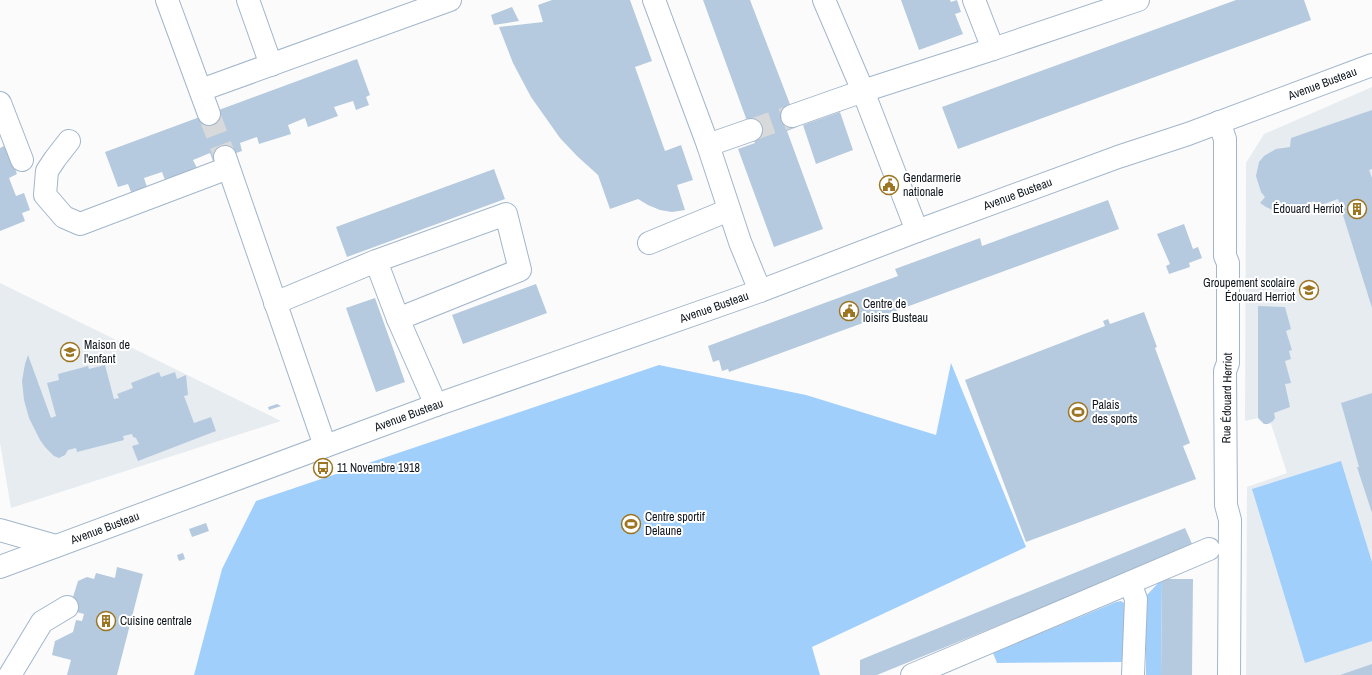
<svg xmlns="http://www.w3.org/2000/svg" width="1372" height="675" viewBox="0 0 1372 675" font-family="'Archivo Narrow',sans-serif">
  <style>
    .built { fill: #e7ecf1 }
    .green { fill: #a0cffb }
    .building { fill: #b5cade }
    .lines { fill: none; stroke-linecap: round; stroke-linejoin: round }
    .minor-tunnel { stroke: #d8d9da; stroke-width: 22; stroke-dasharray: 22 11; stroke-linecap: butt }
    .minor-casing { stroke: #a2b6ca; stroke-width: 24 }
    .minor { stroke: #fff; stroke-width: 22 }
    .labels { text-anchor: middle; stroke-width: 4; stroke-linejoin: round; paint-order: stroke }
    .street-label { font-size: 12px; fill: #0f161d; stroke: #fff }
    .poi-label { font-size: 12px; fill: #0f161d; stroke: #fff; text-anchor: start }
  </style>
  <rect width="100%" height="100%" fill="#fbfbfb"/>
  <path class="built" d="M 1372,87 L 1372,675 L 1246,675 L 1247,487 L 1287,473 L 1271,424 L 1258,418 L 1245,421 L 1246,163 L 1264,134 Z
    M 0,283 L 281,421 L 11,508 L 0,443 Z"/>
  <path class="green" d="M 951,363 L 1026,547 L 812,647 L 820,675 L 194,675 L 222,569 L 256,501 L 659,365 L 806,395 L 936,435 Z
    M 1341,461 L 1372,562 L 1372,641 L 1305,663 L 1252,489 Z
    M 1162,579 L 1161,675 L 1146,675 L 1146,596 Z
    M 1121,601 L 1126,604 L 1124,662 L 997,663 L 993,653 L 1116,602 Z"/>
  <path class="building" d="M 552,0 L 630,0 L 652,61 L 635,67 L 665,151 L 681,145 L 693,180 L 677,185 L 685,210 L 672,212 L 660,210 L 648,205 L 638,199 L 610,209 L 598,175 L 577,156 L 560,138 L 531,97 L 513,63 L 499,27 L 543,22 L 538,5 Z
    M 703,0 L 750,0 L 791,107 L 797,127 L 787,131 L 823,229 L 774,247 L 738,149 L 755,143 Z
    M 901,0 L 950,0 L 951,2 L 957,0 L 961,12 L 955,14 L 963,34 L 919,50 Z
    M 1236,0 L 1304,0 L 1311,20 L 958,149 L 942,107 Z
    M 512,7 L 519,21 L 494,25 L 491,15 Z
    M 357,59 L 370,95 L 366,97 L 369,105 L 356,110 L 353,101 L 334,107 L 338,116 L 308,127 L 305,118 L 288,125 L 291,134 L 259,144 L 257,137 L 240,143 L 242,151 L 213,161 L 210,153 L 193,160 L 197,168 L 165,180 L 162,172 L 144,178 L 147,187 L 131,192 L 128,184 L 118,187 L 105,152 Z
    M 1372,110 L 1372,169 L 1369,170 L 1372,178 L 1372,308 L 1338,199 L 1318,206 L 1313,201 L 1304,208 L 1296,211 L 1285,213 L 1275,211 L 1266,207 L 1260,203 L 1265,197 L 1261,192 L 1256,176 L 1259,162 L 1264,156 L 1276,149 L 1290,147 L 1291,138 Z
    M 840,112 L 853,150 L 816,164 L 803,125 Z
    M 6,145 L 17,174 L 9,178 L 16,196 L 24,193 L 30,210 L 22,213 L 25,221 L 0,231 L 0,148 Z
    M 494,169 L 505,199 L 347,257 L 336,227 Z
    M 1108,200 L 1119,229 L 729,372 L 728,369 L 722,371 L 719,360 L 713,362 L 708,346 L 898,276 L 895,269 L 980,238 L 982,246 Z
    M 1184,224 L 1193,249 L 1198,247 L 1202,258 L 1189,263 L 1190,267 L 1169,274 L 1166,266 L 1170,264 L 1157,234 Z
    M 536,284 L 547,313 L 463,344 L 452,315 Z
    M 375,298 L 405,382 L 376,392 L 346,308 Z
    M 1258,306 L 1285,307 L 1291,329 L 1286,331 L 1292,350 L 1289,351 L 1291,359 L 1285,361 L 1291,383 L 1285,384 L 1290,407 L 1274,413 L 1275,418 L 1273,421 L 1268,424 L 1264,424 L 1258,418 Z
    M 1144,312 L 1157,347 L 1155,348 L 1190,443 L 1183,446 L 1196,479 L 1026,542 L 965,380 L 1105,326 L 1103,321 L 1108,319 L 1110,324 Z
    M 28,355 L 51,418 L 56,416 L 47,383 L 59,380 L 58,374 L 88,366 L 89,369 L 105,365 L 114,399 L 119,398 L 117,394 L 133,388 L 131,383 L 159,372 L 161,377 L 175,372 L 177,379 L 186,375 L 188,395 L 184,396 L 194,423 L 211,417 L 216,431 L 138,461 L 132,446 L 139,444 L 136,438 L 133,437 L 132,434 L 123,436 L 124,440 L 77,452 L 76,448 L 68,450 L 65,455 L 59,458 L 54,456 L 45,447 L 40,440 L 29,418 L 24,400 L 22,381 L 25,364 Z
    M 1372,393 L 1372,513 L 1357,467 L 1359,467 L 1341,403 Z
    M 277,404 L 281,406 L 269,410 L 268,407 Z
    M 206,523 L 209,531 L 192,537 L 189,529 Z
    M 1185,528 L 1193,546 L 877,675 L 860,675 L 860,660 Z
    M 183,553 L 185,559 L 179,561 L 177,555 Z
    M 117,567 L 143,574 L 117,675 L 67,675 L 71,660 L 52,655 L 55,641 L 73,632 L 76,620 L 82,621 L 84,614 L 69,610 L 78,581 L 87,577 L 94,579 L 96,573 L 115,578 Z
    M 1162,579 L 1193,579 L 1192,675 L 1161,675 Z
    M 1372,664 L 1372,675 L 1340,675 Z"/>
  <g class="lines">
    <path class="minor-tunnel" d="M 209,114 L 225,157
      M 751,130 L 792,116"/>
    <defs>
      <g id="minor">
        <path d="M 167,0 L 209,114"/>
        <path d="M 248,0 L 271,65"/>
        <path d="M 654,0 L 708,145 L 740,242 L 760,291"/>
        <path d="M 824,0 L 863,91 L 993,49 L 974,0"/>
        <path d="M 993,49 L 1138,0"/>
        <path d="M 201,90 L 450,0"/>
        <path d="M 0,103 L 22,160"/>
        <path d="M 792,116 L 863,91 L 917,231"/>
        <path d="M 1219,122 L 1225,139 L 1225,256 L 1228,263 L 1228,363 L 1225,371 L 1226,505 L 1230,520 L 1229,675"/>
        <path d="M 69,141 L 55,159 L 47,171 L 45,195 L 64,217 L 80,224 L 228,168"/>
        <path d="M 708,145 L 751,130"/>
        <path d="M 225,157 L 325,446"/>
        <path d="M 649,243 L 729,210"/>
        <path d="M 275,303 L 376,261 L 506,214 L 520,270 L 398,319 L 376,261"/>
        <path d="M 398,319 L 436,405"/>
        <path d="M 0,530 L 56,546"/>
        <path id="s1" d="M 0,567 L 436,405 L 760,291 L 917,231 L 1118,157 L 1188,134 L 1372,65"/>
        <path d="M 1130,583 L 1136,599 L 1133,675"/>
        <path d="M 10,675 L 42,622 L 67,607"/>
        <path d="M 912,675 L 1209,549"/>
      </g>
    </defs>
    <use href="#minor" class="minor-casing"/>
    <use href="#minor" class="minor"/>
  </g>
  <defs>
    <symbol id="civic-ring" viewBox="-11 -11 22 22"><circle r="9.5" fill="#fff" stroke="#9c7522" stroke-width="1.5"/><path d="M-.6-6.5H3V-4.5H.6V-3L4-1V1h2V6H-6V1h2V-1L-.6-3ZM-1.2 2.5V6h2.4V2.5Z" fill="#9c7522"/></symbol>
    <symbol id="building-ring" viewBox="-11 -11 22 22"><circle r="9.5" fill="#fff" stroke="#9c7522" stroke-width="1.5"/><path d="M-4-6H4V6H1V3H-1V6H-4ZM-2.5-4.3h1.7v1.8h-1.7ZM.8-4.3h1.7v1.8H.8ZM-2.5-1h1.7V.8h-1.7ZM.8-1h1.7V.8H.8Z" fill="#9c7522"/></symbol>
    <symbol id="school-ring" viewBox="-11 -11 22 22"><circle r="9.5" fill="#fff" stroke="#9c7522" stroke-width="1.5"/><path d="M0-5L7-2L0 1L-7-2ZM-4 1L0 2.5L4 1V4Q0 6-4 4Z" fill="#9c7522"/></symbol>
    <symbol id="stadium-ring" viewBox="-11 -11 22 22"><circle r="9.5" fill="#fff" stroke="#9c7522" stroke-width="1.5"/><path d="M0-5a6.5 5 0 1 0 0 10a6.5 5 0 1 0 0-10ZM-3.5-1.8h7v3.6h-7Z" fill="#9c7522"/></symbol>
    <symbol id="bus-ring" viewBox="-11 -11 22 22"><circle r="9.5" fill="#fff" stroke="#9c7522" stroke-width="1.5"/><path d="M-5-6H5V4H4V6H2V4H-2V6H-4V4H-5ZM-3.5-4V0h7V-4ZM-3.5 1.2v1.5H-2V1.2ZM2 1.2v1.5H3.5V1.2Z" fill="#9c7522"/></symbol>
  </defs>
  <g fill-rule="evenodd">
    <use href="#civic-ring" x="878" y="174" width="22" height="22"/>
    <use href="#building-ring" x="1346" y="198" width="22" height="22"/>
    <use href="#school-ring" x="1298" y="279" width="22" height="22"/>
    <use href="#civic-ring" x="838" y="300" width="22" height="22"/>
    <use href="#school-ring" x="59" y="341" width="22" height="22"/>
    <use href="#stadium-ring" x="1067" y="401" width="22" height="22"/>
    <use href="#bus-ring" x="312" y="457" width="22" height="22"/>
    <use href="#stadium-ring" x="620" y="513" width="22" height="22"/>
    <use href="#building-ring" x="95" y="610" width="22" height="22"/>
  </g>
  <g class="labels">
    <g class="street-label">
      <text dy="4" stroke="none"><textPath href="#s1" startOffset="1408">Avenue Busteau</textPath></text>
      <text dy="4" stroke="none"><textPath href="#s1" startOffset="1084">Avenue Busteau</textPath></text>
      <text dy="4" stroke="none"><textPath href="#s1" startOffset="760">Avenue Busteau</textPath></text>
      <text transform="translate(1227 398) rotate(-89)" y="4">Rue Édouard Herriot</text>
      <text dy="4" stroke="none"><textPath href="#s1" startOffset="436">Avenue Busteau</textPath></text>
      <text dy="4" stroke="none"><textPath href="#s1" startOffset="112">Avenue Busteau</textPath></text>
    </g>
    <g class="poi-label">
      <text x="903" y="182">Gendarmerie<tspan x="903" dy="14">nationale</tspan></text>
      <text x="1343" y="213" text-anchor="end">Édouard Herriot</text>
      <text x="1295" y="287" text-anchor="end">Groupement scolaire<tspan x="1295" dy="14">Édouard Herriot</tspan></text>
      <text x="863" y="308">Centre de<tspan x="863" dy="14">loisirs Busteau</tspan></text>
      <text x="84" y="349">Maison de<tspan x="84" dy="14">l'enfant</tspan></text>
      <text x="1092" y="409">Palais<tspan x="1092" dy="14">des sports</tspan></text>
      <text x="337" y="472">11 Novembre 1918</text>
      <text x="645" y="521">Centre sportif<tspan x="645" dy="14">Delaune</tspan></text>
      <text x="120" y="625">Cuisine centrale</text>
    </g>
  </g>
</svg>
